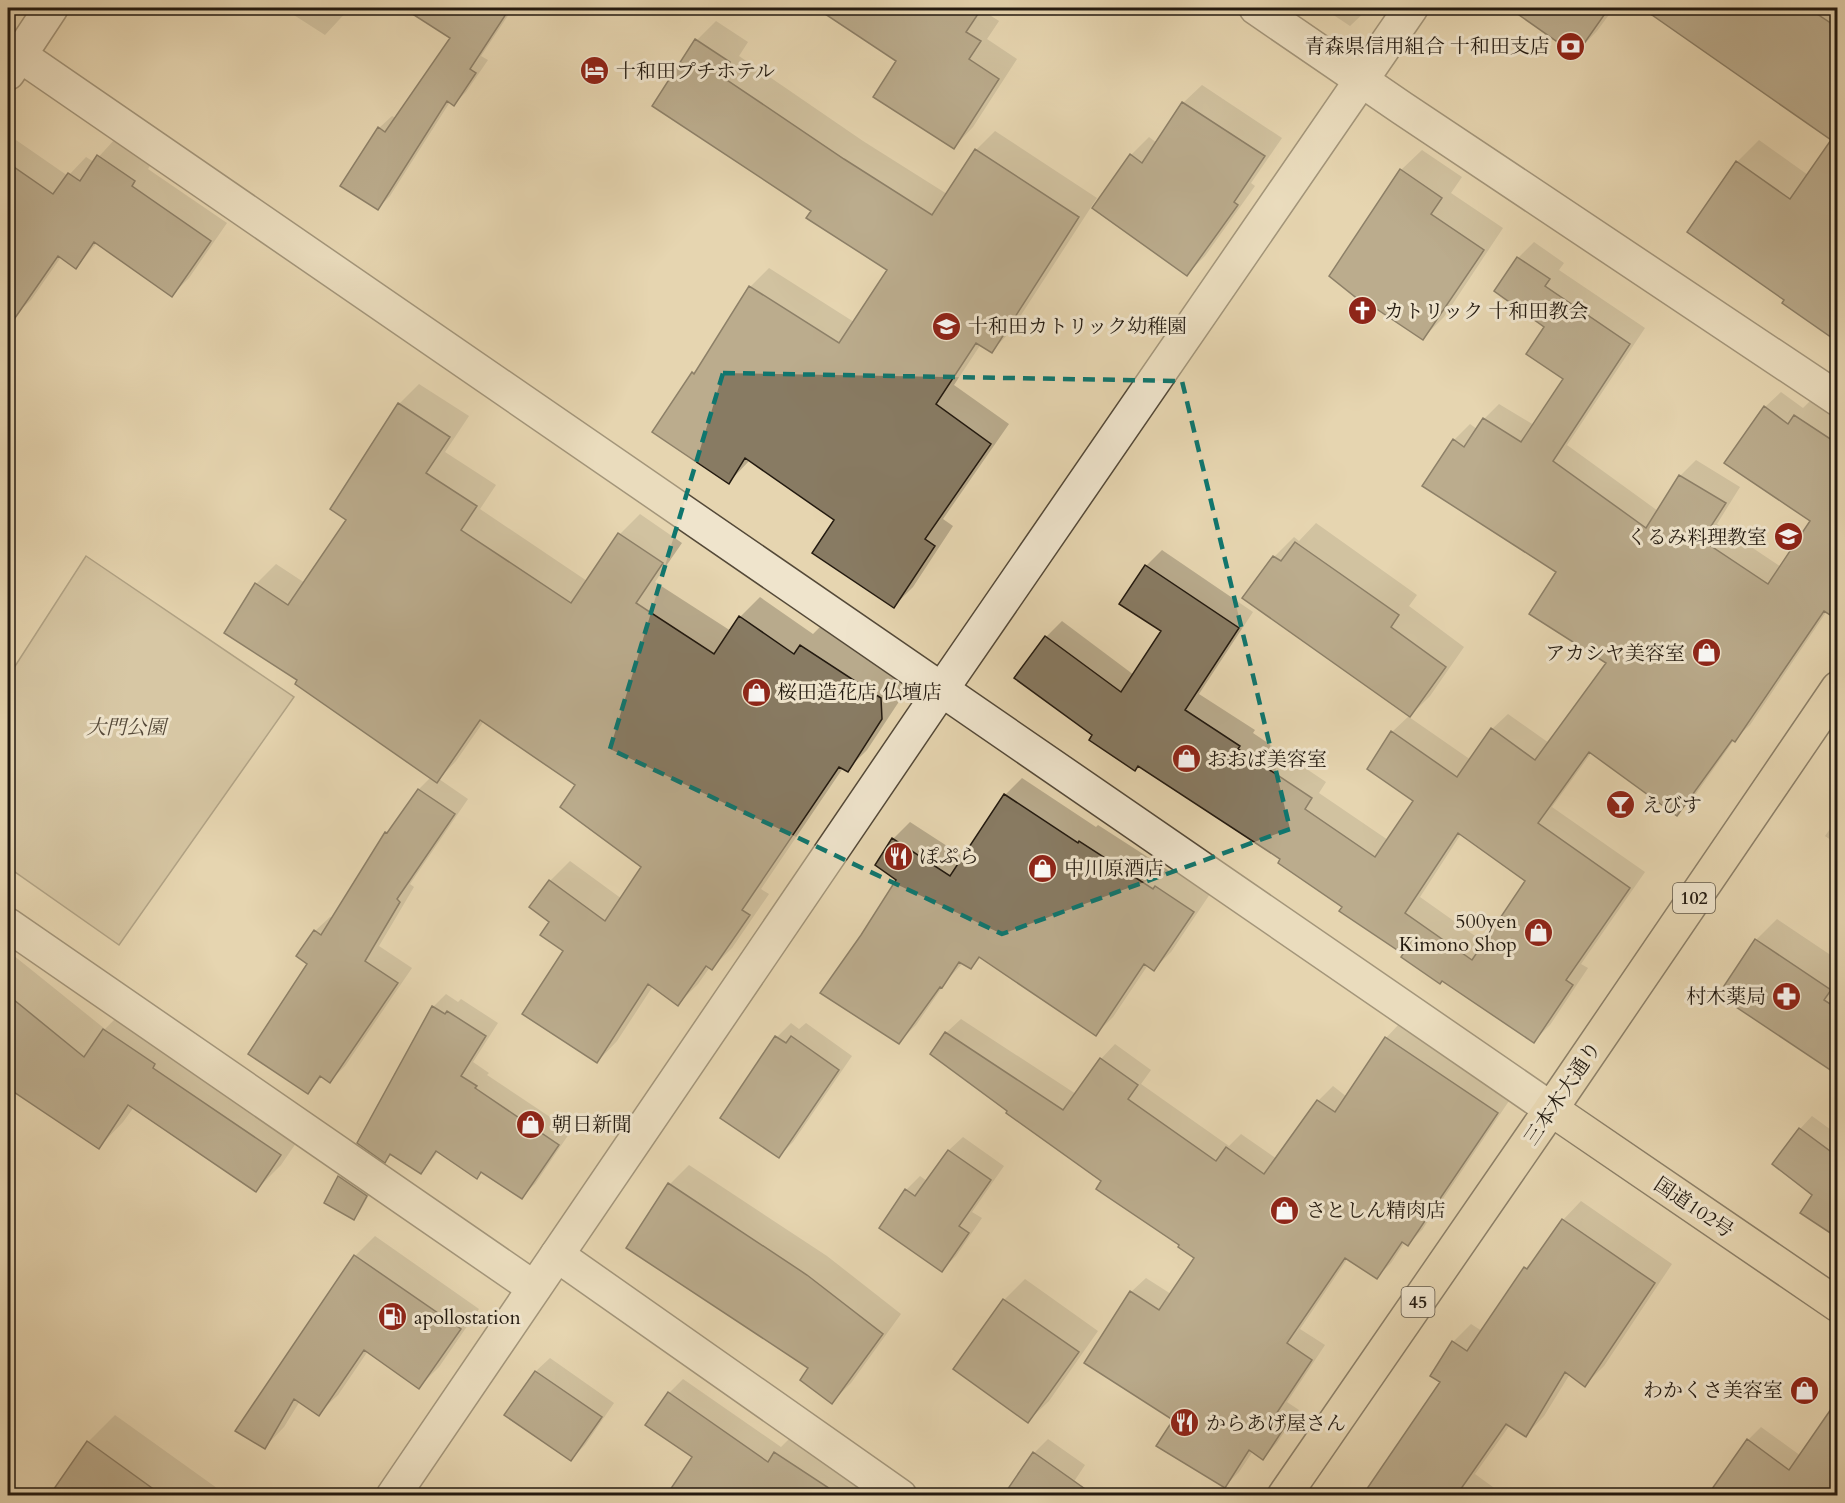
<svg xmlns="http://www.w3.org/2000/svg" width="1845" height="1503" viewBox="0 0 1845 1503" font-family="Cardo,'Noto Serif JP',serif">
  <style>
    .green { fill: #c5b595; stroke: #746852; stroke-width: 1.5 }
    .shadow { fill: #0003; fill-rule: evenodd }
    .building { fill: #887b63; stroke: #231a10; stroke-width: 1.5; fill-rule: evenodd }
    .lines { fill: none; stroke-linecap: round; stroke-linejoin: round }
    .minor-casing { stroke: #544938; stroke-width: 36 }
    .tertiary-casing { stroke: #544938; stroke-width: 36 }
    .primary-casing { stroke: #231a10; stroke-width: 36 }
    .trunk-casing { stroke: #231a10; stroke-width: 36 }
    .minor { stroke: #efe4cc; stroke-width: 33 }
    .tertiary { stroke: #efe4cc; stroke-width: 33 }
    .primary { stroke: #e6d5b0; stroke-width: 33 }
    .trunk { stroke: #e6d5b0; stroke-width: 33 }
    .marked { fill: none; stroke: #0f766e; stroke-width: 4.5; stroke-dasharray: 12 8; stroke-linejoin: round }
    .labels { text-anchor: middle; stroke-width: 6; stroke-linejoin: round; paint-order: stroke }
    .shield { fill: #efe4cc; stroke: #605748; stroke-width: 1.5 }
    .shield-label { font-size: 18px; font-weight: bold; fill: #231a10 }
    .poi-label { font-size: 20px; fill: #231a10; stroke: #efe4cc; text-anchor: start }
    .park-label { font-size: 20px; font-style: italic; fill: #544838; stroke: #efe4cc }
    .street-label { font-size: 20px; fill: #231a10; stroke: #efe4cc }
  </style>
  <rect width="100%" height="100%" fill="#e6d5b0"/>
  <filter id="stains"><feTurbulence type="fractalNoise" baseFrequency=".00333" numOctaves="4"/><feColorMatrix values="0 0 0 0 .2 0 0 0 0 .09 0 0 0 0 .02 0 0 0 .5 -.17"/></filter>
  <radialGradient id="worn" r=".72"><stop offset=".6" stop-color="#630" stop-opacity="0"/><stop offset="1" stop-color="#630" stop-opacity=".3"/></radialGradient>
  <path class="green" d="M 86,556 L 294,697 L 119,945 L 8,867 L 8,677 Z"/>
  <path class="shadow" d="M 283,8 L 350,8 L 325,35 Z
    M 439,8 L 513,8 L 481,56 L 488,60 L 466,92 L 454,104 L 450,102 L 390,196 L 377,209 L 379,128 L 392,116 L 396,118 L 452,38 L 429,23 Z
    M 848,8 L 987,8 L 985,12 L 999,21 L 987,39 L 1017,59 L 973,127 L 954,147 L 898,60 L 839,21 Z
    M 1323,8 L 1369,8 L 1350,26 Z
    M 1511,8 L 1614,8 L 1597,31 L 1576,53 Z
    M 1640,8 L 1838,8 L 1838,340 L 1786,300 L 1689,232 L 1737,162 L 1759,140 L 1808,175 L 1833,140 L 1654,14 L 1652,16 Z
    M 716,21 L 748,42 L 739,56 L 863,141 L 947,194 L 976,150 L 995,131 L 1097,198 L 1010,332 L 992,351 L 981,344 L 954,385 L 1009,424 L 943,519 L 953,526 L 913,587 L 894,606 L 836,520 L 750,460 L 729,482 L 693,373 L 701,365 L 750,287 L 769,268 L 854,322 L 889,270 L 813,210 L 697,40 Z
    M 1202,85 L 1282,138 L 1251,183 L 1255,186 L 1205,256 L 1187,274 L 1131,155 L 1149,137 L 1157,143 L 1183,103 Z
    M 115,139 L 151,164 L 148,169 L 227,223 L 189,278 L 172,295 L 97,243 L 76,267 L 61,257 L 31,300 L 13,317 L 8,313 L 8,149 L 16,140 L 68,176 L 86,157 L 94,162 Z
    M 1422,150 L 1462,177 L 1451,193 L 1503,228 L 1444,317 L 1423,338 L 1401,170 Z
    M 1534,242 L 1564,263 L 1559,270 L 1645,328 L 1567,445 L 1658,511 L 1680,476 L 1696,460 L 1740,487 L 1717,524 L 1781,567 L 1812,521 L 1765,407 L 1781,392 L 1803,408 L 1811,400 L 1838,418 L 1838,606 L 1827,611 L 1750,725 L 1734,740 L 1693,798 L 1677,814 L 1592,752 L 1552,807 L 1645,872 L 1581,964 L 1588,968 L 1550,1025 L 1534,1041 L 1405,954 L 1282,859 L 1094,735 L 1046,637 L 1062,621 L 1134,675 L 1163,631 L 1146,566 L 1162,550 L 1253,612 L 1199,694 L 1255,730 L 1253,733 L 1326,782 L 1319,793 L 1388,840 L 1415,800 L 1392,732 L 1410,715 L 1244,598 L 1274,557 L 1294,537 L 1299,541 L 1316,523 L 1417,595 L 1409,606 L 1464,647 L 1430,696 L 1409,717 L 1471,760 L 1492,729 L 1508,714 L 1549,743 L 1608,663 L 1558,571 L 1424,486 L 1454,440 L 1470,424 L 1477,429 L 1484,419 L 1499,404 L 1534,425 L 1566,379 L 1518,258 ZM 1461,834 L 1527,880 L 1485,943 L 1420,897 Z
    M 419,384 L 469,416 L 445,452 L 496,485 L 480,509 L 587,581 L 620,534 L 640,514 L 682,543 L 655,582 L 731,631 L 740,617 L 760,597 L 813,634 L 821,626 L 901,677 L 902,697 L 867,750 L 847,770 L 843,768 L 761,889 L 769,894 L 732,948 L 712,968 L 710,967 L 698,984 L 678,1004 L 653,986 L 617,1041 L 597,1062 L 565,951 L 551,922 L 550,881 L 570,861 L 622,899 L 643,867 L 577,785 L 484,721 L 456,761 L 439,779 L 468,799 L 410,884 L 414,887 L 379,946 L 412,968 L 345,1066 L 330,1081 L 323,1076 L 308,1092 L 309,963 L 315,931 L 330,917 L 333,918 L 386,833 L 397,822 L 419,789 L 431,777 L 299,680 L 256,584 L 276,564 L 305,583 L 348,519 L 399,404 Z
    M 1022,778 L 1096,827 L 1098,825 L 1171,872 L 1174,869 L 1210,894 L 1171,952 L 1154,969 L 1148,965 L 1113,1017 L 1096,1034 L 981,957 L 971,967 L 963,963 L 948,979 L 916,1025 L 899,1042 L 862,936 L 898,879 L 893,839 L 910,822 L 964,857 L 1005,795 Z
    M 1838,818 L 1838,845 L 1825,836 Z
    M 1777,919 L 1838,960 L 1838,1073 L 1720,994 L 1756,940 Z
    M 8,951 L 105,1029 L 129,1005 L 305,1130 L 281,1165 L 256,1190 L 134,1107 L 123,1122 L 99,1147 L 13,1090 L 8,1098 Z
    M 446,994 L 458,1002 L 461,999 L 498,1023 L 473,1062 L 489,1073 L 487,1075 L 571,1131 L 535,1184 L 521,1197 L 483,1171 L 477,1177 L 439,1151 L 421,1172 L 392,1154 L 385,1161 L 433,1007 Z
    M 961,1019 L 1076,1094 L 1101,1059 L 1115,1044 L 1151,1070 L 1141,1084 L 1229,1146 L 1241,1134 L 1277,1159 L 1318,1101 L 1333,1086 L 1347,1097 L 1386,1038 L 1400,1023 L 1511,1098 L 1422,1230 L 1408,1244 L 1405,1242 L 1391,1263 L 1377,1277 L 1348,1258 L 1300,1329 L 1325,1345 L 1287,1402 L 1299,1410 L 1277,1443 L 1263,1458 L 1253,1451 L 1239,1472 L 1225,1486 L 1175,1419 L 1131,1292 L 1146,1278 L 1171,1294 L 1196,1258 L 1104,1181 L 1009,1111 L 946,1033 Z
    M 791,1023 L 799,1029 L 806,1023 L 852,1056 L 793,1142 L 779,1156 L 722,1117 L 777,1037 Z
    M 1812,1116 L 1838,1135 L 1838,1236 L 1814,1194 L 1800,1129 Z
    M 963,1137 L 1004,1166 L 972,1212 L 982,1218 L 956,1256 L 942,1270 L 881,1227 L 906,1190 L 920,1176 L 927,1181 L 949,1150 Z
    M 689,1165 L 827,1256 L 901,1314 L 851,1383 L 832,1402 L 810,1368 L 670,1184 Z
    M 346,1170 L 373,1188 L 360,1211 L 353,1218 L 326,1202 L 340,1177 Z
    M 1581,1201 L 1672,1264 L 1604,1366 L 1585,1385 L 1570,1374 L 1544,1416 L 1526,1435 L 1510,1425 L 1475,1474 L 1497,1490 L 1493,1496 L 1364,1496 L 1442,1382 L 1453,1342 L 1471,1324 L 1482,1331 L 1526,1268 L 1539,1254 L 1563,1220 Z
    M 375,1236 L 479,1309 L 439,1367 L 419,1387 L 368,1351 L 338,1395 L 318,1414 L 300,1401 L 284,1427 L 265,1447 L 355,1256 Z
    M 1025,1279 L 1098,1331 L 1049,1401 L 1028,1421 L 955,1369 L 1004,1300 Z
    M 550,1358 L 614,1403 L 585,1445 L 571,1459 L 506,1414 L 536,1371 Z
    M 683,1379 L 781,1447 L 789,1439 L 874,1496 L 668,1496 L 694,1457 L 669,1393 Z
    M 115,1415 L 228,1496 L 51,1496 L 88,1442 Z
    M 1761,1427 L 1801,1456 L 1838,1496 L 1708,1496 L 1748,1440 Z
    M 1048,1439 L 1085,1465 L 1065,1495 L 1034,1453 Z
    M 1699,1491 L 1706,1496 L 1695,1496 Z"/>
  <path class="building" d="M 403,8 L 510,8 L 470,69 L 476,73 L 454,106 L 447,101 L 378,210 L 340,186 L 378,127 L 385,132 L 450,38 Z
    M 816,8 L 982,8 L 966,32 L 981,41 L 969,59 L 999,79 L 954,149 L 873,97 L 896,61 Z
    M 1509,8 L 1609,8 L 1576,55 Z
    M 1642,8 L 1808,8 L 1838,28 L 1838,342 L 1782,303 L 1784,300 L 1687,232 L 1736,161 L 1790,199 L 1831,140 Z
    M 695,39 L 730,62 L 721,76 L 844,159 L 932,215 L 975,149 L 1079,217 L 992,353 L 976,343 L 936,404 L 991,444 L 925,539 L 935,546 L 894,608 L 812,553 L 834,520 L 745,458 L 729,484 L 652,432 L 692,372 L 694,374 L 749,286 L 839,343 L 887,270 L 806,218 L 811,211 L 652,106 Z
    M 1182,102 L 1265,156 L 1234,202 L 1238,205 L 1187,276 L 1092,208 L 1130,154 L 1142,163 Z
    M 97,155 L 135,181 L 132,186 L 211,241 L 172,297 L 94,242 L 76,269 L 58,256 L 8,328 L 8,163 L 53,194 L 68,173 L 80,181 Z
    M 1400,169 L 1442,198 L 1431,214 L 1484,250 L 1423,340 L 1360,298 L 1359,300 L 1329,276 Z
    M 1517,257 L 1550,279 L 1545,286 L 1630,344 L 1553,461 L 1646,528 L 1679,475 L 1726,503 L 1702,540 L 1768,584 L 1810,521 L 1724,463 L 1764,406 L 1788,424 L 1794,415 L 1838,444 L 1838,620 L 1824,611 L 1735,742 L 1732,740 L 1677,816 L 1589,752 L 1538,823 L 1630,888 L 1566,980 L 1573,985 L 1534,1043 L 1442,981 L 1440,984 L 1401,957 L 1403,954 L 1339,911 L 1342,907 L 1278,863 L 1280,859 L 1138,766 L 1135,771 L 1089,740 L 1092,735 L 1014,678 L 1045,636 L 1121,692 L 1161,631 L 1119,604 L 1145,565 L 1239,628 L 1185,710 L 1240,746 L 1238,749 L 1312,798 L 1305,809 L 1375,857 L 1413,801 L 1367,769 L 1391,731 L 1457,777 L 1491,728 L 1535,760 L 1606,663 L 1529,614 L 1556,572 L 1422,486 L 1453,439 L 1464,447 L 1483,418 L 1521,442 L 1563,379 L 1526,354 L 1544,327 L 1494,291 ZM 1458,833 L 1525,881 L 1472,960 L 1405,913 Z
    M 398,403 L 450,437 L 426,473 L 477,506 L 461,530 L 571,603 L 618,533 L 663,563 L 636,603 L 714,654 L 739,616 L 794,654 L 800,645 L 881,698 L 882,719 L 848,772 L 839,767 L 742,910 L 750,915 L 712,970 L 706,966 L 678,1006 L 648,984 L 597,1063 L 522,1014 L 563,951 L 540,935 L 549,922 L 529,907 L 549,880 L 605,921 L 641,867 L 560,807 L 575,785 L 480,720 L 437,783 L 295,684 L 297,680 L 224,633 L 255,583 L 288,605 L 346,520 L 330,509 Z
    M 1295,542 L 1399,615 L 1391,627 L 1446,667 L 1410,717 L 1242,598 L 1273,556 L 1281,561 Z
    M 418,789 L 455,814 L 397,899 L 400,902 L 365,961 L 398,983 L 330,1083 L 320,1076 L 308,1094 L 248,1054 L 307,964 L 296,956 L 314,930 L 321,935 L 385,832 L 387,833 Z
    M 1004,794 L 1078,843 L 1079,841 L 1153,889 L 1155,886 L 1194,912 L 1154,971 L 1144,964 L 1096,1036 L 979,957 L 971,969 L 959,962 L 942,988 L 940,987 L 899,1044 L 820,993 L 861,935 L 896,880 L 875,865 L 892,838 L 950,876 Z
    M 1755,939 L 1831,990 L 1824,1000 L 1838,1009 L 1838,1075 L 1718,995 Z
    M 8,995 L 84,1057 L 103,1029 L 155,1064 L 153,1068 L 281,1155 L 256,1192 L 128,1105 L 99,1149 L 8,1088 Z
    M 432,1006 L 445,1014 L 447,1011 L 486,1036 L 461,1076 L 477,1086 L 475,1088 L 559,1145 L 522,1199 L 481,1172 L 477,1179 L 436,1151 L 421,1174 L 390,1154 L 385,1163 L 357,1143 Z
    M 945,1032 L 1063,1110 L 1100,1058 L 1138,1085 L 1128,1099 L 1216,1161 L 1226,1147 L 1264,1174 L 1317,1100 L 1335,1112 L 1385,1037 L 1498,1113 L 1408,1246 L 1402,1242 L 1377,1279 L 1345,1258 L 1287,1343 L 1312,1360 L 1274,1417 L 1286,1425 L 1263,1460 L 1249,1450 L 1225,1488 L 1156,1446 L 1173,1420 L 1084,1363 L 1130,1291 L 1159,1310 L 1194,1258 L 1178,1247 L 1179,1245 L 1096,1189 L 1101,1181 L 1006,1113 L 1007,1111 L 930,1054 Z
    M 775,1036 L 786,1043 L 791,1036 L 839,1070 L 779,1158 L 720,1118 Z
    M 1799,1128 L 1838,1157 L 1838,1238 L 1800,1213 L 1812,1195 L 1772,1164 Z
    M 948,1150 L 991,1180 L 959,1226 L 969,1233 L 942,1272 L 879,1228 L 905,1189 L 915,1196 Z
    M 338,1176 L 367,1196 L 354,1220 L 324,1203 Z
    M 668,1183 L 807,1275 L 883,1334 L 832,1404 L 800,1380 L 808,1368 L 626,1248 Z
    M 1562,1219 L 1655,1283 L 1585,1387 L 1565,1372 L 1526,1437 L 1506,1424 L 1456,1496 L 1362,1496 L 1440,1382 L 1430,1376 L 1452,1341 L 1467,1351 L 1524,1267 L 1527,1269 Z
    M 354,1255 L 461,1329 L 419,1389 L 364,1350 L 319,1416 L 294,1399 L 265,1449 L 235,1431 Z
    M 1003,1299 L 1079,1352 L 1028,1423 L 953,1369 Z
    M 535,1371 L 602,1417 L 571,1461 L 504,1415 Z
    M 668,1392 L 768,1462 L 774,1452 L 841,1496 L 666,1496 L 692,1457 L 645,1425 Z
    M 1838,1399 L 1838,1496 L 1707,1496 L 1747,1439 L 1789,1470 Z
    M 87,1441 L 163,1496 L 49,1496 Z
    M 1033,1452 L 1095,1496 L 1003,1496 Z"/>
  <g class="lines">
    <defs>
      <path id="minor" d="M 1256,8 L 1402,108 L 1838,399
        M 8,47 L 1551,1109
        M 8,73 L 51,8
        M 8,925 L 534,1288
        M 557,1255 L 900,1496"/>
      <path id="tertiary" d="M 393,1496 L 942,689 L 1411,8"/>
      <path id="primary" d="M 1284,1496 L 1551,1109"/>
      <path id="trunk" d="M 1838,688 L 1551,1109 L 1838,1305"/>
    </defs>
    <use href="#minor" class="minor-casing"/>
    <use href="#tertiary" class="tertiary-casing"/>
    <use href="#primary" class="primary-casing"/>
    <use href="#trunk" class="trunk-casing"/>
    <use href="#minor" class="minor"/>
    <use href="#tertiary" class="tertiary"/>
    <use href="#primary" class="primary"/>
    <use href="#trunk" class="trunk"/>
  </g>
  <path d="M0 0H1845V1503H0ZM 723,373 L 1182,381 L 1290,829 L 1002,934 L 610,749 Z" fill="#e6d5b0" fill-opacity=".55" fill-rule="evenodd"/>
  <path class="marked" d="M 723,373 L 1182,381 L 1290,829 L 1002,934 L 610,749 Z"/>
  <defs>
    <symbol id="bank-disc" viewBox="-11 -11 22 22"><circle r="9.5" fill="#8f2418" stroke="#efe4cc"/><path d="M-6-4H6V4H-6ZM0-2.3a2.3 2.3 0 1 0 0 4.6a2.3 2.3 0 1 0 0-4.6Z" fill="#fff"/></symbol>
    <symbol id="hotel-disc" viewBox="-11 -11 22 22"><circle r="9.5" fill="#8f2418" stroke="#efe4cc"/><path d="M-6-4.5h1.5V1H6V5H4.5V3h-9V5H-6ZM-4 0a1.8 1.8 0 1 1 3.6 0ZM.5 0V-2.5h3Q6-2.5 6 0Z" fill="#fff"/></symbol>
    <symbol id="church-disc" viewBox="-11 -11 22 22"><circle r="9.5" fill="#8f2418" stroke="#efe4cc"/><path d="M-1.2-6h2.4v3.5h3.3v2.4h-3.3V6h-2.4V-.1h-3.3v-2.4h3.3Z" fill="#fff"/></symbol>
    <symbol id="school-disc" viewBox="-11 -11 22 22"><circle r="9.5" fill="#8f2418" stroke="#efe4cc"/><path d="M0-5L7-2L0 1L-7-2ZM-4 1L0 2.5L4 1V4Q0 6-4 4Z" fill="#fff"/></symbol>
    <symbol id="shop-disc" viewBox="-11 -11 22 22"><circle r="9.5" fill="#8f2418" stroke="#efe4cc"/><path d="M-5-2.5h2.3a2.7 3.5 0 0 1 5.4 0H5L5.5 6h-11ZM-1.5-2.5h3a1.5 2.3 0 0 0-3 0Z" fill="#fff"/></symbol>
    <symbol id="bar-disc" viewBox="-11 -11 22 22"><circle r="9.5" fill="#8f2418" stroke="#efe4cc"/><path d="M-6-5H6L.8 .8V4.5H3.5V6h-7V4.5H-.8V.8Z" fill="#fff"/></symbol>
    <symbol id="restaurant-disc" viewBox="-11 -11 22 22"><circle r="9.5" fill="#8f2418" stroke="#efe4cc"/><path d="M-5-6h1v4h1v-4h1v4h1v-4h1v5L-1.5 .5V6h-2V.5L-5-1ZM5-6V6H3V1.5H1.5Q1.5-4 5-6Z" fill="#fff"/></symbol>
    <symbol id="pharmacy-disc" viewBox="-11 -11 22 22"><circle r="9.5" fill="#8f2418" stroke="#efe4cc"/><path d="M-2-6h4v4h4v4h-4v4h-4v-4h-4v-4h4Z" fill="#fff"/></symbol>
    <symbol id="fuel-disc" viewBox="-11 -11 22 22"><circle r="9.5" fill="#8f2418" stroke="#efe4cc"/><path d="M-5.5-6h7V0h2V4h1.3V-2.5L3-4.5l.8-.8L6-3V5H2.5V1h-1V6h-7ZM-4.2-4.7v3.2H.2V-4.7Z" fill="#fff"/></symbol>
  </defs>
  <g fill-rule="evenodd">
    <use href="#bank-disc" x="1554" y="30" width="33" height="33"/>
    <use href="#hotel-disc" x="578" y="54" width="33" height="33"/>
    <use href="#church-disc" x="1346" y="294" width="33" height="33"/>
    <use href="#school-disc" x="930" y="310" width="33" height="33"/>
    <use href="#school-disc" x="1772" y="520" width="33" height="33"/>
    <use href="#shop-disc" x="1690" y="636" width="33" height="33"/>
    <use href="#shop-disc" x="740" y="676" width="33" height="33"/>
    <use href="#shop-disc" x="1170" y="742" width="33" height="33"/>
    <use href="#bar-disc" x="1604" y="788" width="33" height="33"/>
    <use href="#restaurant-disc" x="882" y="840" width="33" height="33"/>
    <use href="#shop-disc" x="1026" y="852" width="33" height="33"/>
    <use href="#shop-disc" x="1522" y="916" width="33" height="33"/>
    <use href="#pharmacy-disc" x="1770" y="980" width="33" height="33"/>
    <use href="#shop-disc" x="514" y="1108" width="33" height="33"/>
    <use href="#shop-disc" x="1268" y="1194" width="33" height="33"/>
    <use href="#fuel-disc" x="376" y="1300" width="33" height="33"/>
    <use href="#shop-disc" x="1788" y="1374" width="33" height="33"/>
    <use href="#restaurant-disc" x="1168" y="1406" width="33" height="33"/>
  </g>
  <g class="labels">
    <g class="shield">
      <rect x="1673" y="883" width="42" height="30" rx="4.5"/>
      <rect x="1401.5" y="1287" width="33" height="30" rx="4.5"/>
    </g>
    <g class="shield-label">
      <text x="1694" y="904">102</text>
      <text x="1418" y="1308">45</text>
    </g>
    <g class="poi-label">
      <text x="1550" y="53" text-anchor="end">青森県信用組合 十和田支店</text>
      <text x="616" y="78">十和田プチホテル</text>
      <text x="1384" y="318">カトリック 十和田教会</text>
      <text x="968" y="333">十和田カトリック幼稚園</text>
      <text x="1767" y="544" text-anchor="end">くるみ料理教室</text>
      <text x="1685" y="660" text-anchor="end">アカシヤ美容室</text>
      <text x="777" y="699">桜田造花店 仏壇店</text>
      <text x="1207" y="766">おおば美容室</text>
      <text x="1642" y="812">えびす</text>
      <text x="919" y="863">ぽぷら</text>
      <text x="1064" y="875">中川原酒店</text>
      <text x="1517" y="928" text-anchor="end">500yen<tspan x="1517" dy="23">Kimono Shop</tspan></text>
      <text x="1766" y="1003" text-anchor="end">村木薬局</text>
      <text x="552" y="1131">朝日新聞</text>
      <text x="1306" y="1217">さとしん精肉店</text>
      <text x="414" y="1324">apollostation</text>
      <text x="1783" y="1397" text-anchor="end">わかくさ美容室</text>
      <text x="1206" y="1430">からあげ屋さん</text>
    </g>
    <g class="park-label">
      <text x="126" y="734">大門公園</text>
    </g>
    <g class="street-label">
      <text transform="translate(1562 1093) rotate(-56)" y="7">三本木大通り</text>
      <text transform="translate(1694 1207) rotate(34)" y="7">国道102号</text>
    </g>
  </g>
  <rect width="1845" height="1503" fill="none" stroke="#e6d5b0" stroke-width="30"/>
  <rect x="9" y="9" width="1827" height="1485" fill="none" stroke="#231a10" stroke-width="3"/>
  <rect x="15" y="15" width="1815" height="1473" fill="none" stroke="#231a10" stroke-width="1.5"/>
  <rect width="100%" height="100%" filter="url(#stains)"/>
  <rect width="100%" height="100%" fill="url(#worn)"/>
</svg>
